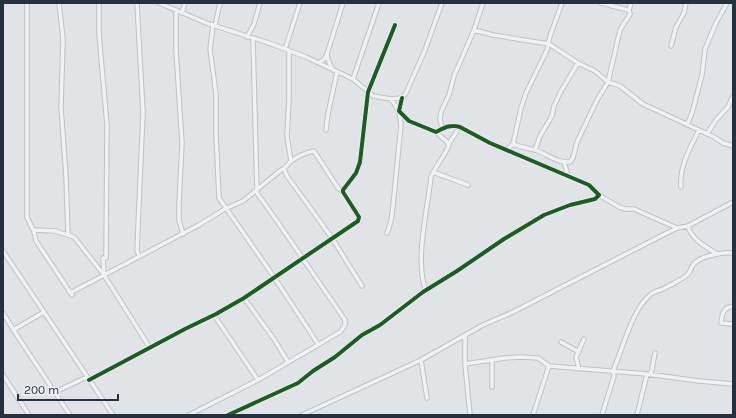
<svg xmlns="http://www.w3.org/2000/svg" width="736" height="418" viewBox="0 0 736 418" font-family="Karla,sans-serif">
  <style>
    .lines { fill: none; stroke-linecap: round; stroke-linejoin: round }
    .street-casing { stroke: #bfc1c4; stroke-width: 5.5 }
    .street { stroke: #f0f1f3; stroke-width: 3.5 }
    .cycleway-casing { stroke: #edf1f6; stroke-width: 6 }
    .cycleway { stroke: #1b5e20; stroke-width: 4 }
  </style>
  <rect width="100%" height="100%" fill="#e1e3e6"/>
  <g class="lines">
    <defs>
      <path id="street" d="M 27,3 L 27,217 L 34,232 L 36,241 L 72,295
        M 59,3 L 63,39 L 61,107 L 66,177 L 68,234
        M 99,3 L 99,34 L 107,125 L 106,258
        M 137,3 L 143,112 L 137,250 L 139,256
        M 159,3 L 209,24 L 269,43 L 306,57 L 353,79 L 379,3
        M 176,10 L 176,50 L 182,143 L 179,203 L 179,220 L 183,234
        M 629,10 L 631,3
        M 182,13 L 185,3
        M 213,25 L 210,49 L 216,94 L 216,134 L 219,198 L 274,277 L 318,344
        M 215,26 L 220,3
        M 474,30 L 493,35 L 549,44 L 578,63 L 595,71 L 608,82 L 620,86 L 643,104 L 714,137 L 723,143 L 733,146
        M 247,37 L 254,24 L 260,3
        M 253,39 L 257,193 L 277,221 L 345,320 L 345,325 L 340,332 L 258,380
        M 671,46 L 676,27 L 684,13 L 686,3
        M 285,49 L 300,3
        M 289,50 L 289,99 L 287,136 L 291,161
        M 319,63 L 325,58 L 327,54
        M 333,70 L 328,60 L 327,54 L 343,3
        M 353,79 L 373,96 L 391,99 L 402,98 L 406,93 L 425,50 L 442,3
        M 687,125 L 692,113 L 702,75 L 705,49 L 716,23 L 727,3
        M 442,128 L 440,119 L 441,112 L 449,95 L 454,76 L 474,30 L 483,3
        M 326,130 L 328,114 L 337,72
        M 707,134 L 716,120 L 728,107 L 733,96
        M 513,144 C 521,147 527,148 535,150 C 547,154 557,163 570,162 L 573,158 L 577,142 L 597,100 L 608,82 L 620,30 L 630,14 L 629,10 L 628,10 L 601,3
        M 448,145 L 457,131
        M 506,150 L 513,144 L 521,108 L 526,93 L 547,50 L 550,36 L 562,3
        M 535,150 L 540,136 L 552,116 L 554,106 L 560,93 L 578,63
        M 564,162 L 567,172
        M 284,169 L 287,176 L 332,238 L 362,286
        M 433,172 L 468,185
        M 681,187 C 679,167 690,148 699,130
        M 599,195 L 619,207 L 626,209 L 634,209 L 677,228
        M 688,226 C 692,240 705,246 717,254
        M 34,232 L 35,230 L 55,231 L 74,237 L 104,275 L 150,348
        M 387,233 L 391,221 L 393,206 L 401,125 L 399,111 L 391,99
        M 3,251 L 113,415
        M 103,258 L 104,274
        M 426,290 C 414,263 428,207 431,177 C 436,165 445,156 449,145 L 446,141 L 436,132
        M 69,291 L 72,292 L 197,226 L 225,209 L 243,201 L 281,170 C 286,168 287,165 290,162 C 296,157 307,152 314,151 L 338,188 L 343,192
        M 244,298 L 274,339 L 288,362
        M 733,306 C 723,308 722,314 721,323 L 733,324
        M 3,313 L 20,340 L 70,415
        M 13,330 L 44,312
        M 465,335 L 465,364 L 470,415
        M 561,342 L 579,352
        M 421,360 L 427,398
        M 492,360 L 492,387
        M 465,364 L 505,358 L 522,357 L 538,358 L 549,366 L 647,374 L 699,381 L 733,384
        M 579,369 L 576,357 L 584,339
        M 651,374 L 655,353
        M 3,375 L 29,415
        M 89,380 L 185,329 L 216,314 L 244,298 L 358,221 L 359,217 L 343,192 L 343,190 L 356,173 L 360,162 L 368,92 L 395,25
        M 55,392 L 87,377
        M 189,415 L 258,380 L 214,315
        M 228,415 L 298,383 L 313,371 L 335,357 L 362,335 L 380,325 L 423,292 L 457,271 L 504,239 L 544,215 L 570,205 L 595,199 L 599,195 L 589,185 L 490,143 L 460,127 C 450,124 444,128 436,132 L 409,121 L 399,111 L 402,98
        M 302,415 L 421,360 L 483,325 L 513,312 L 657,238 L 677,228 L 688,226 L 733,202
        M 533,415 L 549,366
        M 602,415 L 614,376 L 613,371 C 623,348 632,309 651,294 C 656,291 661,290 665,288 C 672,284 681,280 687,275 C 691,272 690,269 693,265 C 699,256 723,252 733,253
        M 637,415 L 647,374"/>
    </defs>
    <use href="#street" class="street-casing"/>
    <use href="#street" class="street"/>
    <defs>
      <path id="cycleway" d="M 89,380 L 185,329 L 216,314 L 244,298 L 358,221 L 359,217 L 343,192 L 343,190 L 356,173 L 360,162 L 368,92 L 395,25
        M 228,415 L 298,383 L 313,371 L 335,357 L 362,335 L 380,325 L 423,292 L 457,271 L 504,239 L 544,215 L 570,205 L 595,199 L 599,195 L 589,185 L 490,143 L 460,127 C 450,124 444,128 436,132 L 409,121 L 399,111 L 402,98"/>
    </defs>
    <use href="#cycleway" class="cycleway-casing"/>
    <use href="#cycleway" class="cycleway"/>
  </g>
  <rect width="736" height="418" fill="none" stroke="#263140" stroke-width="8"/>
  <path d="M18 394v6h100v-6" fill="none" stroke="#263140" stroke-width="2"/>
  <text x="24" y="394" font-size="12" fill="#263140" stroke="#edf1f6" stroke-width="3" paint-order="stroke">200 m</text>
</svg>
